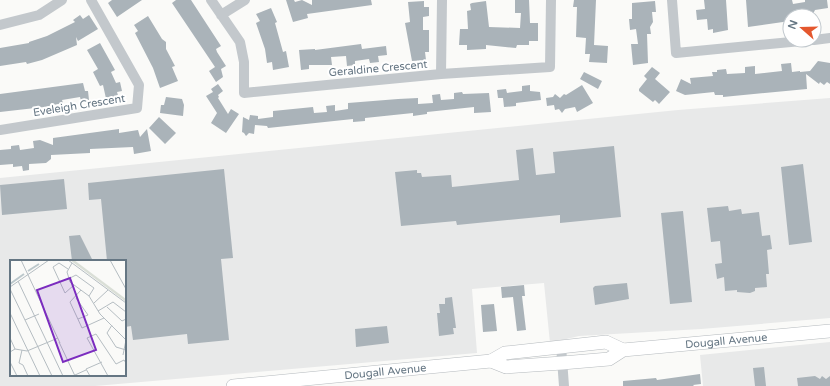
<svg xmlns="http://www.w3.org/2000/svg" width="830" height="386" viewBox="0 0 830 386" font-family="'Varela Round',sans-serif">
  <style>
    .built { fill: #e8e9e9; fill-rule: evenodd }
    .building { fill: #aab3b9 }
    .lines { fill: none; stroke-linecap: round; stroke-linejoin: round }
    .major-casing { stroke: #b5babe; stroke-width: 14 }
    .minor { stroke: #c3c8cc; stroke-width: 10 }
    .major { stroke: #fff; stroke-width: 13 }
    .labels { text-anchor: middle; stroke-width: 4; stroke-linejoin: round; paint-order: stroke }
    .street-label { font-size: 11px; fill: #657683; stroke: #fff }
    .inset-river { fill: none; stroke: #bbc7cb; stroke-width: 2 }
    .inset-road { fill: none; stroke: #b5bdc2; stroke-width: 1 }
    .view { fill: #7b2cbf; fill-opacity: 0.15; stroke: #7b2cbf; stroke-width: 2 }
    .inset-edge { fill: none; stroke: #657683; stroke-width: 2 }
  </style>
  <rect width="100%" height="100%" fill="#fafaf8"/>
  <path class="built" d="M 830,98 L 830,318 L 701,329 L 579,336 L 550,343 L 544,283 L 472,289 L 477,353 L 95,386 L 0,386 L 0,178 L 678,110 ZM 11,261 L 125,261 L 125,375 L 11,375 Z
    M 830,342 L 830,386 L 703,386 L 700,355 Z"/>
  <path class="building" d="M 112,0 L 142,0 L 117,17 L 108,3 Z
    M 176,0 L 191,0 L 221,46 L 216,49 L 217,52 L 226,66 L 221,69 L 223,77 L 216,82 L 209,71 L 215,67 L 172,3 Z
    M 286,0 L 294,0 L 295,2 L 302,0 L 312,5 L 312,0 L 371,0 L 372,5 L 307,14 L 308,18 L 293,22 Z
    M 515,0 L 529,0 L 530,23 L 538,23 L 538,41 L 529,41 L 529,45 L 517,45 L 516,48 L 486,45 L 486,49 L 467,50 L 467,45 L 459,45 L 460,29 L 468,29 L 467,11 L 471,10 L 470,4 L 472,3 L 486,1 L 489,27 L 520,28 L 521,13 L 515,13 Z
    M 574,0 L 596,0 L 594,45 L 608,46 L 607,63 L 589,62 L 590,54 L 585,54 L 586,38 L 576,37 L 577,7 L 573,7 Z
    M 704,0 L 726,0 L 728,30 L 713,33 L 713,29 L 708,30 L 707,19 L 697,20 L 696,10 L 705,9 Z
    M 746,0 L 792,0 L 793,4 L 805,2 L 805,0 L 827,0 L 828,8 L 815,10 L 812,16 L 790,16 L 790,21 L 748,27 Z
    M 424,1 L 424,7 L 429,7 L 429,16 L 423,17 L 423,30 L 429,30 L 429,52 L 425,52 L 426,60 L 412,61 L 405,23 L 410,22 L 408,2 Z
    M 655,1 L 656,12 L 652,12 L 653,22 L 650,27 L 651,34 L 647,34 L 648,63 L 633,65 L 631,44 L 638,44 L 636,29 L 630,30 L 629,19 L 632,19 L 632,3 Z
    M 271,8 L 277,22 L 275,23 L 283,52 L 286,51 L 289,67 L 273,70 L 272,62 L 267,63 L 265,49 L 256,23 L 260,21 L 256,14 Z
    M 80,15 L 83,19 L 89,15 L 98,29 L 78,41 L 76,37 L 77,45 L 42,60 L 27,64 L 26,62 L 0,66 L 0,48 L 29,43 L 29,42 L 47,36 L 75,22 L 73,20 Z
    M 148,16 L 162,39 L 166,42 L 166,49 L 175,66 L 172,67 L 178,81 L 160,88 L 153,68 L 135,33 L 138,31 L 134,25 Z
    M 100,43 L 115,70 L 111,72 L 116,83 L 120,82 L 122,91 L 117,92 L 119,99 L 107,103 L 103,85 L 100,86 L 93,72 L 98,69 L 87,50 Z
    M 361,44 L 362,49 L 386,46 L 387,55 L 378,56 L 379,62 L 370,63 L 369,59 L 355,61 L 355,65 L 347,66 L 346,56 L 331,57 L 332,65 L 309,65 L 309,69 L 301,70 L 299,50 L 315,49 L 315,50 Z
    M 818,61 L 830,63 L 830,84 L 827,82 L 824,85 L 820,82 L 819,84 L 806,74 L 807,89 L 723,97 L 723,95 L 715,95 L 714,92 L 685,95 L 676,91 L 681,79 L 691,84 L 690,78 L 713,76 L 712,72 L 717,72 L 717,70 L 726,69 L 727,74 L 745,73 L 745,67 L 755,66 L 755,74 L 782,71 L 781,64 L 791,63 L 792,72 L 800,71 L 800,72 L 810,71 Z
    M 652,67 L 660,73 L 655,79 L 670,92 L 659,104 L 655,100 L 653,102 L 639,91 L 639,89 L 647,79 L 644,76 Z
    M 584,72 L 602,81 L 598,89 L 580,79 Z
    M 83,83 L 85,91 L 88,91 L 89,100 L 81,101 L 80,97 L 62,100 L 63,103 L 44,107 L 0,112 L 0,94 Z
    M 218,84 L 223,91 L 218,95 L 219,97 L 218,98 L 228,114 L 231,109 L 239,114 L 226,133 L 211,123 L 217,113 L 206,96 L 213,92 L 211,89 Z
    M 530,85 L 530,91 L 540,92 L 541,100 L 516,103 L 516,106 L 504,107 L 503,98 L 498,98 L 497,90 L 506,89 L 507,93 L 522,91 L 522,86 Z
    M 582,85 L 593,103 L 577,112 L 575,107 L 565,109 L 562,113 L 559,109 L 555,110 L 554,105 L 547,106 L 546,98 L 553,97 L 555,94 L 560,98 L 564,94 L 566,95 Z
    M 462,92 L 463,94 L 489,93 L 491,112 L 474,113 L 474,107 L 427,112 L 427,114 L 413,116 L 413,113 L 365,118 L 365,121 L 353,122 L 353,119 L 268,128 L 267,126 L 255,125 L 254,134 L 249,133 L 246,136 L 244,133 L 242,132 L 243,117 L 249,120 L 250,115 L 258,116 L 258,119 L 273,117 L 273,111 L 313,107 L 314,113 L 327,112 L 326,106 L 335,105 L 335,111 L 348,109 L 348,103 L 398,99 L 418,98 L 418,104 L 433,103 L 432,95 L 440,94 L 441,100 L 454,99 L 454,93 Z
    M 166,97 L 182,99 L 184,105 L 183,116 L 160,113 L 161,105 L 164,105 Z
    M 159,117 L 176,133 L 165,144 L 149,128 Z
    M 119,129 L 119,133 L 138,130 L 140,137 L 147,129 L 151,151 L 134,154 L 133,147 L 90,149 L 90,153 L 51,155 L 51,159 L 46,163 L 29,164 L 29,170 L 23,171 L 22,166 L 13,167 L 13,164 L 0,165 L 0,150 L 11,149 L 11,146 L 19,145 L 20,150 L 34,148 L 33,141 L 40,140 L 53,145 L 53,138 Z
    M 614,146 L 621,217 L 560,223 L 560,215 L 457,225 L 456,221 L 401,226 L 395,172 L 417,170 L 417,173 L 421,173 L 422,177 L 451,175 L 452,187 L 519,180 L 516,150 L 533,148 L 536,175 L 555,173 L 553,152 Z
    M 803,164 L 812,242 L 789,245 L 781,167 Z
    M 224,169 L 233,258 L 221,259 L 229,340 L 188,344 L 187,334 L 133,340 L 131,326 L 125,327 L 125,261 L 107,261 L 101,199 L 89,200 L 88,183 Z
    M 64,179 L 67,209 L 2,215 L 0,185 Z
    M 728,206 L 729,211 L 741,209 L 742,214 L 759,212 L 762,236 L 770,235 L 772,249 L 767,250 L 769,274 L 766,274 L 767,287 L 755,288 L 755,291 L 750,293 L 737,292 L 737,290 L 725,291 L 724,277 L 717,279 L 715,264 L 722,263 L 720,241 L 711,242 L 707,208 Z
    M 683,211 L 692,302 L 670,304 L 661,213 Z
    M 80,235 L 93,261 L 72,261 L 69,236 Z
    M 627,283 L 629,299 L 595,305 L 593,288 L 595,286 Z
    M 524,285 L 525,296 L 522,296 L 526,330 L 517,331 L 513,297 L 502,298 L 501,287 Z
    M 452,297 L 456,328 L 453,328 L 454,334 L 439,336 L 437,313 L 440,313 L 439,304 L 445,304 L 445,298 Z
    M 494,304 L 497,331 L 483,332 L 481,305 Z
    M 387,326 L 389,343 L 356,347 L 355,329 Z
    M 764,367 L 766,386 L 755,386 L 753,368 Z
    M 700,374 L 701,384 L 693,385 L 694,386 L 623,386 L 623,381 L 656,378 L 657,380 Z
    M 815,376 L 820,379 L 822,376 L 826,379 L 830,376 L 830,386 L 798,386 L 797,378 Z"/>
  <g class="lines">
    <defs>
      <g id="major">
        <path d="M 491,361 L 505,353 L 606,342 L 623,350"/>
        <path id="s1" d="M 233,386 L 491,361 L 506,367 L 562,363 L 609,359 L 623,350 L 830,331"/>
      </g>
    </defs>
    <use href="#major" class="major-casing"/>
    <path class="minor" d="M 211,0 L 240,42 L 244,62 L 244,93 L 441,74 L 550,67 L 551,0
      M 672,0 L 676,53 L 812,40
      M 221,15 L 245,0
      M 0,25 L 39,15 L 62,0
      M 814,40 L 830,38
      M 441,74 L 442,0
      M 0,130 L 137,108 L 139,85 L 91,0
      M 561,346 L 564,386"/>
    <use href="#major" class="major"/>
  </g>
  <g class="labels">
    <g class="street-label">
      <text transform="translate(378 68) rotate(-5)" y="4">Geraldine Crescent</text>
      <text transform="translate(79 105) rotate(-9)" y="4">Eveleigh Crescent</text>
      <text dy="4" stroke="none"><textPath href="#s1" startOffset="499">Dougall Avenue</textPath></text>
      <text dy="4" stroke="none"><textPath href="#s1" startOffset="153">Dougall Avenue</textPath></text>
    </g>
  </g>
  <g transform="translate(10 260)">
    <rect width="116" height="116" fill="#fafaf8"/>
    <path d="M 60,0 L 64,0 L 116,39 L 116,42 Z" fill="#dadfd7"/>
    <path class="inset-river" d="M 18,11 L 29,4M 0,24 L 14,14"/>
    <path class="inset-road" d="M 11,0 L 50,83M 58,0 L 116,43M 100,0 L 116,29M 62,3 L 57,12 L 60,22 L 79,36 L 90,54 L 116,80M 58,9 L 49,3 L 43,7 L 55,33 L 64,25M 58,19 L 66,15 L 84,28 L 79,36M 8,21 L 53,116M 0,27 L 39,0M 0,29 L 42,116M 71,30 L 60,42 L 72,68 L 94,58M 66,38 L 78,55 L 68,59M 84,43 L 98,30M 97,47 L 112,61 L 116,59M 88,51 L 103,42 L 116,52M 0,53 L 30,116M 15,60 L 29,54M 102,65 L 97,73 L 106,87 L 116,90M 0,78 L 5,89M 49,82 L 65,116M 12,90 L 9,103 L 13,105 L 18,116M 0,92 L 5,89 L 17,91 L 48,78M 113,95 L 116,80M 0,102 L 7,116M 65,115 L 76,110M 80,116 L 76,109 L 92,102M 98,116 L 77,78 L 86,74 L 106,104 L 114,100 L 116,103"/>
    <path class="view" d="M 60,18 L 86,90 L 53,102 L 27,30 Z"/>
    <rect width="116" height="116" class="inset-edge"/>
  </g>
  <g transform="translate(802 28) rotate(290)"><circle r="19" fill="#ffffff" stroke="#c1c8cd"/>
  <path d="M0-3L7 15L0 10L-7 15Z" fill="#e4572e"/>
  <text y="-6" font-size="11" font-weight="bold" text-anchor="middle" fill="#657683">N</text>
  </g>
</svg>
